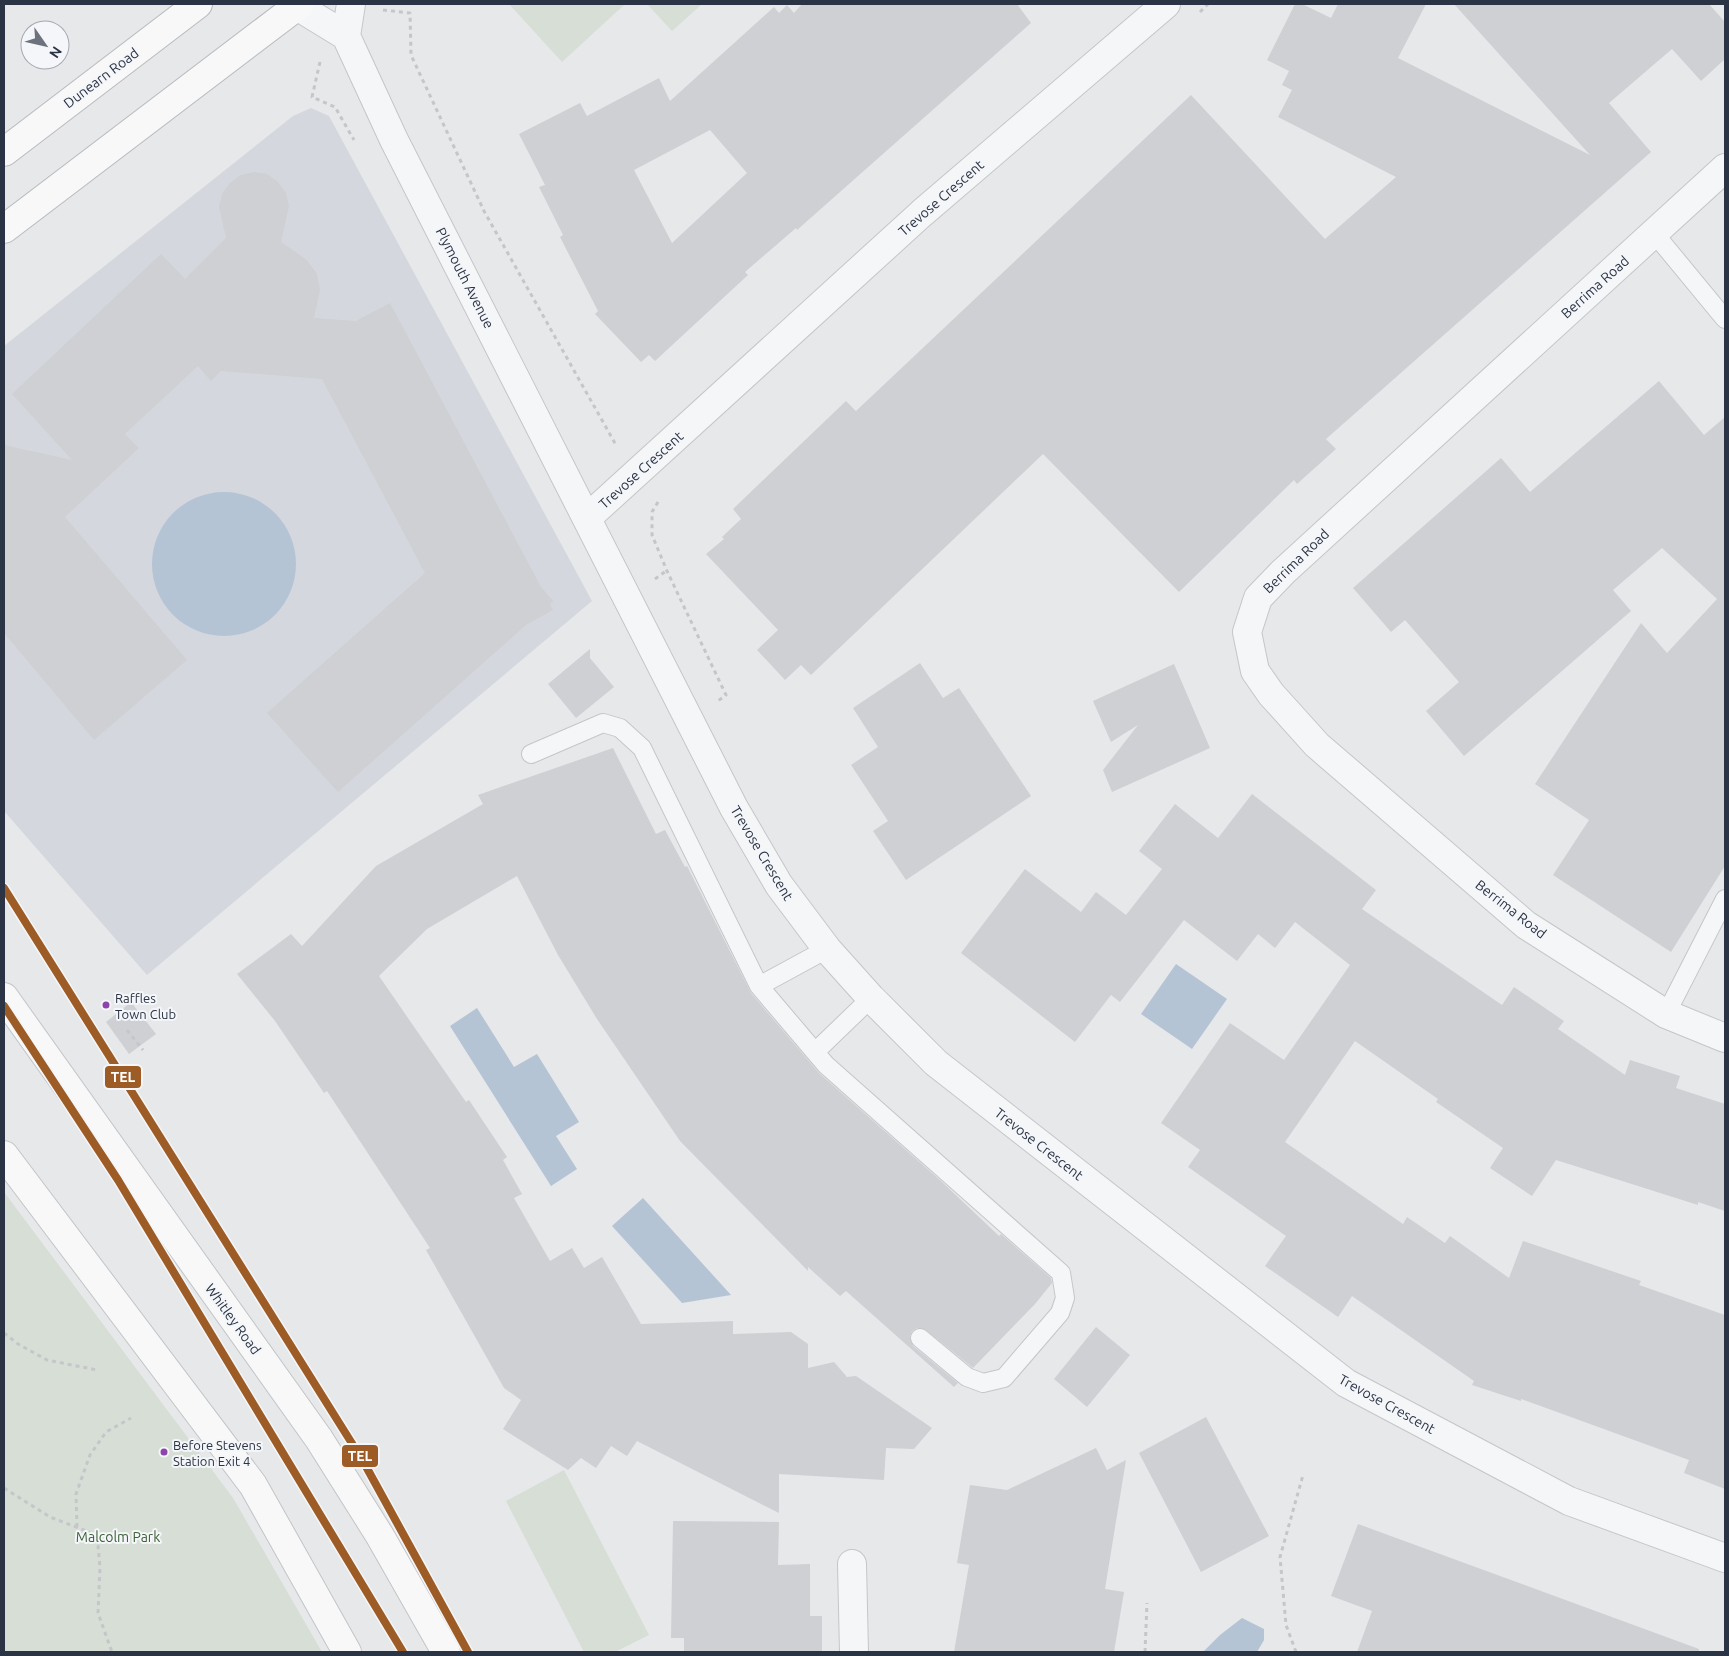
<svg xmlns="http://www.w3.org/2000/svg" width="1729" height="1656" viewBox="0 0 1729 1656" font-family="Ubuntu,sans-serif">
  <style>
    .built { fill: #d4d7dd }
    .green { fill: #d6ded6 }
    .water { fill: #b4c4d5 }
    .building { fill: #ced0d3; fill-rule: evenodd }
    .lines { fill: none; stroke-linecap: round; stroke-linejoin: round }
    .service-casing { stroke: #c4c6c8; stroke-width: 20 }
    .minor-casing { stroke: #c4c6c8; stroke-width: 30 }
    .primary-casing { stroke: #c2c5c8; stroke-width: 30 }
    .trunk-casing { stroke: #b8bbbf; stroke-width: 30 }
    .path { stroke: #c5c6ca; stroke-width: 3; stroke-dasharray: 4 4; stroke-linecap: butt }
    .service { stroke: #f5f6f7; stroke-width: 18 }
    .minor { stroke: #f5f6f7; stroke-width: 28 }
    .primary { stroke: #f8f8f8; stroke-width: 28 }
    .trunk { stroke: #f8f8f8; stroke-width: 28 }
    .metro-1-casing { stroke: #f4f6f9; stroke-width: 11 }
    .metro-1 { stroke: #9d5b25; stroke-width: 8 }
    .bus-dot { fill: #8e44ad; stroke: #f4f6f9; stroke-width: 2 }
    .labels { text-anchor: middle; stroke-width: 4; stroke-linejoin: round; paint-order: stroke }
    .bus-label { font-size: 13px; fill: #2b3445; stroke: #f4f6f9; text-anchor: start }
    .street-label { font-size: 14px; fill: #2b3445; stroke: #f4f6f9 }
    .park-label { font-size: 14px; fill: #3f6138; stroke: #f4f6f9 }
    .line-badge { stroke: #f4f6f9; stroke-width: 2 }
    .badge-label { font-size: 14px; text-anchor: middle; font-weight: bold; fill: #fff }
  </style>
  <rect width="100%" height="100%" fill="#e6e8ea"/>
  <path class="built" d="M 311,108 L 329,116 L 592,601 L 147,975 L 4,811 L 4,346 L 293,116 Z"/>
  <path class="green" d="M 509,4 L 625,4 L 562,62 Z
    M 647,4 L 702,4 L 672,31 Z
    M 4,1192 L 233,1498 L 322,1652 L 4,1652 Z
    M 564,1470 L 649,1635 L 615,1652 L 584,1652 L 506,1501 Z"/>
  <path class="water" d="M152 564a72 72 0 1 1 144 0a72 72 0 1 1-144 0Z
    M 1176,964 L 1227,999 L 1192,1049 L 1141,1014 Z
    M 477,1008 L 514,1067 L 537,1054 L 579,1122 L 556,1136 L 577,1169 L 551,1186 L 450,1026 Z
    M 643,1198 L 731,1295 L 682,1303 L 612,1226 Z
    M 1242,1618 L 1264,1629 L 1264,1640 L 1257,1652 L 1203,1652 L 1220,1635 Z"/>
  <path class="building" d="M 802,4 L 1017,4 L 1031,23 L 797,230 L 796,228 L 745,272 L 748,275 L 655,361 L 649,355 L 641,362 L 595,314 L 598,311 L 560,237 L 563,235 L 539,187 L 545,185 L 519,134 L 580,103 L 587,116 L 659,78 L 670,101 L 774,7 L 779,13 L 787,5 L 794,13 ZM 710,130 L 747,173 L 672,243 L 634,170 Z
    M 1295,4 L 1302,4 L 1331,18 L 1338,4 L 1426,4 L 1398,58 L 1590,155 L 1454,4 L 1709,4 L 1725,22 L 1725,59 L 1701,81 L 1672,49 L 1609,103 L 1651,152 L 1326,439 L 1336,449 L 1297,484 L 1294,480 L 1179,592 L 1043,454 L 811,675 L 801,665 L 785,680 L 757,650 L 778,630 L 706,554 L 724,539 L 722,537 L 741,519 L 733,509 L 846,401 L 856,411 L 1191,95 L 1325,239 L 1396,177 L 1278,117 L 1292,90 L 1282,85 L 1289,71 L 1267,60 Z
    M 254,172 L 267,174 L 278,182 L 286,193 L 289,206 L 281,242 L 307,260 L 317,274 L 320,290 L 314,318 L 356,321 L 390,303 L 541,587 L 553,601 L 550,604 L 553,610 L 526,625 L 338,792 L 267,713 L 425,573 L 322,379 L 221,371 L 211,381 L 198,366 L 125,434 L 139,448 L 65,517 L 187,660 L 94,740 L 4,633 L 4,445 L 72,460 L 12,394 L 161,254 L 185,279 L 226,238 L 219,207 L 222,194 L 230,183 L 241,175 Z
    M 1659,381 L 1704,435 L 1725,417 L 1725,866 L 1671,952 L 1553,875 L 1589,820 L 1535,784 L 1641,623 L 1667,653 L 1717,599 L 1662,548 L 1613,590 L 1631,611 L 1464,756 L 1426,711 L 1459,682 L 1405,620 L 1391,632 L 1353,588 L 1501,458 L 1530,492 Z
    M 590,649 L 590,658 L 614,687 L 576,718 L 548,684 Z
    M 920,663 L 943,698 L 959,688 L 1031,796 L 906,880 L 873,831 L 888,821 L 851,765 L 878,747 L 853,708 Z
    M 1174,664 L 1210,748 L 1112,792 L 1103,770 L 1138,725 L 1111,742 L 1093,701 Z
    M 613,748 L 656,834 L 665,830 L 685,867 L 687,866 L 751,993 L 819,1073 L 941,1181 L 999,1236 L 1001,1234 L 1051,1278 L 1052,1283 L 1035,1304 L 973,1368 L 926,1330 L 917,1328 L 912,1331 L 910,1337 L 913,1346 L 958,1383 L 954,1387 L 846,1291 L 840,1296 L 808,1267 L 808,1271 L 680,1141 L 597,1019 L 558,955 L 517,876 L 427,929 L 379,976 L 466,1102 L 469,1100 L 507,1157 L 503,1160 L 522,1194 L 514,1198 L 550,1261 L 572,1248 L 584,1268 L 602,1257 L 641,1324 L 733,1321 L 733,1334 L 791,1332 L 808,1344 L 808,1368 L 834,1362 L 847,1377 L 856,1376 L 932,1428 L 914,1449 L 886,1448 L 884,1480 L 779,1474 L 779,1513 L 637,1441 L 627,1456 L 611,1446 L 596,1468 L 581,1458 L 568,1470 L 503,1429 L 521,1400 L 504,1388 L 426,1250 L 430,1248 L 327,1091 L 324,1093 L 275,1021 L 237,974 L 291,934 L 302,946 L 376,866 L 483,804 L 478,795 Z
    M 1252,794 L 1376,890 L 1362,909 L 1502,1005 L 1514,987 L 1564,1021 L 1558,1029 L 1625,1075 L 1630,1060 L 1680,1076 L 1676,1088 L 1725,1104 L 1725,1211 L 1698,1202 L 1698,1205 L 1556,1160 L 1532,1196 L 1490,1168 L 1503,1148 L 1436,1102 L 1438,1099 L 1355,1041 L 1285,1142 L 1403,1224 L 1407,1217 L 1445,1243 L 1450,1236 L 1509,1278 L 1523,1241 L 1641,1281 L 1639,1285 L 1725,1315 L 1725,1489 L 1684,1473 L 1689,1460 L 1521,1399 L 1521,1401 L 1472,1385 L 1474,1381 L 1352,1296 L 1338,1317 L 1265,1266 L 1286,1236 L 1188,1167 L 1200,1150 L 1161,1123 L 1230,1023 L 1284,1060 L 1350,965 L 1295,922 L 1275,948 L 1258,934 L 1237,961 L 1184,920 L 1120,1002 L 1111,995 L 1075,1042 L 961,953 L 1025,869 L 1081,912 L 1096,892 L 1126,915 L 1162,869 L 1139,851 L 1175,804 L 1218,838 Z
    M 131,1002 L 156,1034 L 129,1054 L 106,1022 Z
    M 1096,1327 L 1130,1355 L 1087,1407 L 1054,1379 Z
    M 1206,1417 L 1269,1536 L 1201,1572 L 1139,1453 Z
    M 1096,1448 L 1107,1470 L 1126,1460 L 1105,1589 L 1124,1592 L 1114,1652 L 954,1652 L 969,1565 L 957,1563 L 970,1485 L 1007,1490 Z
    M 673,1521 L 779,1522 L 778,1565 L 810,1564 L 810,1616 L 822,1616 L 822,1652 L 684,1652 L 684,1638 L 671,1638 Z
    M 1358,1524 L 1699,1649 L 1699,1652 L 1357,1652 L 1372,1611 L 1331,1596 Z"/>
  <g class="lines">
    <defs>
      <path id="service" d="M 1654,233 L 1725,319
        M 531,754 L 603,723 L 620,728 L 642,748 L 759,986 L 826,1065 L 1061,1273 L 1065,1298 L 1060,1313 L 1004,1378 L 983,1383 L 967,1377 L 920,1338
        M 759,986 L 827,949
        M 1666,1014 L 1725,899
        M 815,1052 L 871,998"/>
      <path id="minor" d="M 351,4 L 346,36 L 394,140 L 734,808 L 779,885 L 827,949 L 871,998 L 936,1063 L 1346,1383 L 1569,1501 L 1725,1558
        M 297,6 L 346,36
        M 1725,168 L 1283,572 L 1258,598 L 1247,632 L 1255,671 L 1271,694 L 1317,745 L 1526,925 L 1666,1014 L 1725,1038
        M 587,518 L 922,213 L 1166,4
        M 852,1564 L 854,1652"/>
      <path id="primary" d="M 4,997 L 319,1439 L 380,1536 L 446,1652
        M 4,1155 L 253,1485 L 347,1652"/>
      <path id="trunk" d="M 4,152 L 198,4
        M 4,229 L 300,4"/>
    </defs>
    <use href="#service" class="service-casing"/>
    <use href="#minor" class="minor-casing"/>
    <use href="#primary" class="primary-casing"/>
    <use href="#trunk" class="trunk-casing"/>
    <path class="path" d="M 383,10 L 410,13 L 411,55 L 484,211 L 616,445
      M 1200,12 L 1208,4
      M 320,62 L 312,97 L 335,107 L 354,140
      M 658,502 L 652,512 L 652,535 L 667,571 L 726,695 L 718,701
      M 655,579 L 666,571
      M 127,1030 L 143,1050
      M 4,1333 L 18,1344 L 47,1360 L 97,1370
      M 4,1488 L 50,1517 L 89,1532 L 98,1546 L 100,1567 L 98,1613 L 112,1652
      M 77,1527 L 76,1494 L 90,1455 L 106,1432 L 131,1418
      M 1145,1652 L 1147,1603
      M 1296,1652 L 1286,1625 L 1280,1557 L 1303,1475"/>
    <use href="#service" class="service"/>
    <use href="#minor" class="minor"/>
    <use href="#primary" class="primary"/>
    <use href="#trunk" class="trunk"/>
    <defs>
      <path id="metro-1" d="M 4,888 L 363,1461 L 468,1652
        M 4,1006 L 118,1180 L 403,1652"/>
    </defs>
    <use href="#metro-1" class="metro-1-casing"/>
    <use href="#metro-1" class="metro-1"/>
  </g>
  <g class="bus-dot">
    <circle cx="106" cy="1005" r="4.5"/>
    <circle cx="164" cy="1452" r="4.5"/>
  </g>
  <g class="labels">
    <g class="bus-label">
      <text x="115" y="1003">Raffles<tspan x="115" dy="16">Town Club</tspan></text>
      <text x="173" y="1450">Before Stevens<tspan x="173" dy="16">Station Exit 4</tspan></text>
    </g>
    <g class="street-label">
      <text transform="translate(101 78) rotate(-37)" y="5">Dunearn Road</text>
      <text transform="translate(941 198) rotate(-41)" y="5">Trevose Crescent</text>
      <text transform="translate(465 278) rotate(63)" y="5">Plymouth Avenue</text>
      <text transform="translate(1595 287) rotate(-42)" y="5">Berrima Road</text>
      <text transform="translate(641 470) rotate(-42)" y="5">Trevose Crescent</text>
      <text transform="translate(1296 561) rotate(-44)" y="5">Berrima Road</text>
      <text transform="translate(762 853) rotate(59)" y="5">Trevose Crescent</text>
      <text transform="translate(1511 909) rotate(38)" y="5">Berrima Road</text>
      <text transform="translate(1039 1144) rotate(38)" y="5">Trevose Crescent</text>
      <text transform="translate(233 1319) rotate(54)" y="5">Whitley Road</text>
      <text transform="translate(1387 1404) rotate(29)" y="5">Trevose Crescent</text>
    </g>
    <g class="park-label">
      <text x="118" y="1542">Malcolm Park</text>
    </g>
  </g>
  <g class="line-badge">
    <rect x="104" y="1065" width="38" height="24" rx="5" fill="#9d5b25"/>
    <rect x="341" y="1444" width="38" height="24" rx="5" fill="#9d5b25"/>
  </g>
  <g class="badge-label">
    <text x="123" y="1082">TEL</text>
    <text x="360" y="1461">TEL</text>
  </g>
  <rect width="1729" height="1656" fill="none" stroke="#2b3445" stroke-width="10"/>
  <g transform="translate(45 45) rotate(124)"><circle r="24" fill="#f4f6f9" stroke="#a4a8b1"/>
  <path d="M0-4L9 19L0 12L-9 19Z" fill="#6c737f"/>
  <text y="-8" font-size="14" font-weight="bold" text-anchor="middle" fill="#2b3445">N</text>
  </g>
</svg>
